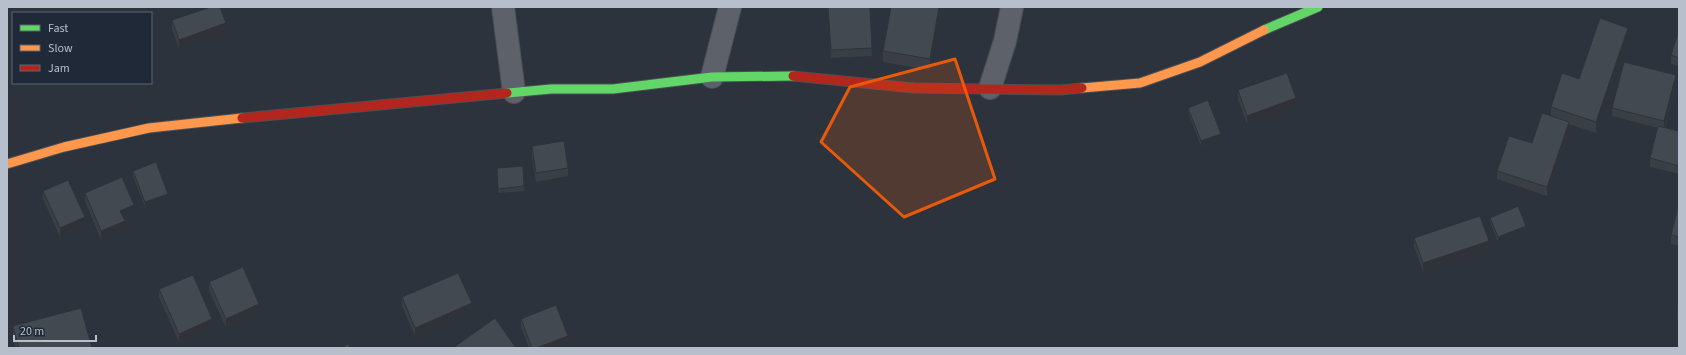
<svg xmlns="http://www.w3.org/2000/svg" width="1686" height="355" viewBox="0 0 1686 355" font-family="'Source Sans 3',sans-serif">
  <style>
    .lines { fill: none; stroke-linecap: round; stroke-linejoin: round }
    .street-casing { stroke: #4b4f56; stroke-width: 24 }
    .fast-casing { stroke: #4b4f56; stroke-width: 11 }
    .slow-casing { stroke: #4b4f56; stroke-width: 11 }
    .jam-casing { stroke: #4b4f56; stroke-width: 11 }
    .street { stroke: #5d6169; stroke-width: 22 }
    .fast { stroke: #63d668; stroke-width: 9 }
    .slow { stroke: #ff974d; stroke-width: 9 }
    .jam { stroke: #b3261e; stroke-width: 9 }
    .wall { fill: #3a3f46 }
    .shaded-wall { fill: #2f3339 }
    .building { fill: #434951; stroke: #2f3339 }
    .marked { fill: #e8590c; fill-opacity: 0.2; stroke: #e8590c; stroke-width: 3; stroke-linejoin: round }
  </style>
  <rect width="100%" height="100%" fill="#2c333c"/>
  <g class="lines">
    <defs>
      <path id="street" d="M 503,7 L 514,92
        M 712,77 L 730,7
        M 990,88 L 1005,41 L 1012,7"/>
      <path id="fast" d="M 1264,30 L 1318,7
        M 507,93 L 551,89 L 613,89 L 712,77 L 793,76"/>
      <path id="slow" d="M 1082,88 L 1140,83 L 1200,62 L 1264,30
        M 7,164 L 64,147 L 149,128 L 242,118"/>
      <path id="jam" d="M 793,76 L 914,88 L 1061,90 L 1082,88
        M 242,118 L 507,93"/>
    </defs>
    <use href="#street" class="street-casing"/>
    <use href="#fast" class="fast-casing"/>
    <use href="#slow" class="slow-casing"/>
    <use href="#jam" class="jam-casing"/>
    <use href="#street" class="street"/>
    <use href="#fast" class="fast"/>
    <use href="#slow" class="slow"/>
    <use href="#jam" class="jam"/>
  </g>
  <path class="wall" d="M 828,7 L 870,7 L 872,56 L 831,58 Z
    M 941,7 L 930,70 L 883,62 L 883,51 Z
    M 172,20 L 226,32 L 179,49 L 172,29 Z
    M 1679,30 L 1679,66 L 1671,64 L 1671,55 Z
    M 1628,39 L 1596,133 L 1569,124 L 1569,130 L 1547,196 L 1497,179 L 1497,171 L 1532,143 L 1551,116 L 1551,107 L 1579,79 Z
    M 1676,83 L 1665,128 L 1679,131 L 1679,174 L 1650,167 L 1650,158 L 1658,128 L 1612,116 L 1612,108 Z
    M 1238,90 L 1296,107 L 1247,124 L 1238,99 Z
    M 1188,108 L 1221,139 L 1201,146 L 1188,112 Z
    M 532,146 L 568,168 L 568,176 L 536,182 L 532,155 Z
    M 497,168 L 524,186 L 524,191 L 498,193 Z
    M 133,171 L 168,198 L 145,207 L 133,176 Z
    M 43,191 L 85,226 L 60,237 L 43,199 Z
    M 85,193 L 134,213 L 123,218 L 125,229 L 101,240 L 85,201 Z
    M 1679,203 L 1679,245 L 1671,244 L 1671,235 Z
    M 1490,218 L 1526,230 L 1498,242 L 1490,222 Z
    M 1414,238 L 1489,250 L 1423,272 L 1414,246 Z
    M 1679,271 L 1679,320 L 1677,320 Z
    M 209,282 L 259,312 L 226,327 L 209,291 Z
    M 159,289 L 212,328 L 179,342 L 159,297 Z
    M 402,297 L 472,312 L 415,336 L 402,306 Z
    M 521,319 L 568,344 L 558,348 L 529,348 L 521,327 Z
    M 13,326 L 92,348 L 16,348 L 13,337 Z"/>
  <path class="shaded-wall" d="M 939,7 L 941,7 L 930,70 L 930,59 Z
    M 226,23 L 226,32 L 179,49 L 179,40 Z
    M 1628,28 L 1628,39 L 1596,133 L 1596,122 Z
    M 1676,75 L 1676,83 L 1664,129 L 1664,121 Z
    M 1296,98 L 1296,107 L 1247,124 L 1247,116 Z
    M 1569,122 L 1569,130 L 1547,196 L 1547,187 Z
    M 1221,134 L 1221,139 L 1201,146 L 1201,141 Z
    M 168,194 L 168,198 L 145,207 L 145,202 Z
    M 134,205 L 134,213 L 120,219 L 120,211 Z
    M 85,217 L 85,226 L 60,237 L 60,228 Z
    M 125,221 L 125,229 L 101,240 L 101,231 Z
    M 1526,226 L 1526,230 L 1498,242 L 1498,237 Z
    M 1489,241 L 1489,250 L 1423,272 L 1423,263 Z
    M 472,303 L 472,312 L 415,336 L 415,328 Z
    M 259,304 L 259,312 L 226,327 L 226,319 Z
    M 212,319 L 212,328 L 179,342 L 179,334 Z
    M 568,336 L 568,344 L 558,348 L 536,348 Z"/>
  <path class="building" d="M 211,7 L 220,7 L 226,23 L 179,40 L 172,20 Z
    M 828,7 L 870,7 L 872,48 L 831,50 Z
    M 891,7 L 939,7 L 930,59 L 883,51 Z
    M 1600,18 L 1628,28 L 1596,122 L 1551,107 L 1562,73 L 1579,79 Z
    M 1679,30 L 1679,58 L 1671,55 Z
    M 1624,62 L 1676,75 L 1664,121 L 1612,108 Z
    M 1287,73 L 1296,98 L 1247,116 L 1238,90 Z
    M 1208,100 L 1221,134 L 1201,141 L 1188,108 Z
    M 1542,113 L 1569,122 L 1547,187 L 1497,171 L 1509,136 L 1532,143 Z
    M 1658,126 L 1679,131 L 1679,166 L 1650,158 Z
    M 564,141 L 568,168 L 536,173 L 532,146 Z
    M 156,162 L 168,194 L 145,202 L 133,171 Z
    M 523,166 L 524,186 L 498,189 L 497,168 Z
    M 122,177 L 134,205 L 120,211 L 125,221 L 101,231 L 85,193 Z
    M 68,180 L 85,217 L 60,228 L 43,191 Z
    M 1679,203 L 1679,237 L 1671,235 Z
    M 1518,206 L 1526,226 L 1498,237 L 1490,218 Z
    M 1480,216 L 1489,241 L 1423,263 L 1414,238 Z
    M 243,267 L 259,304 L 226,319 L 209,282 Z
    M 1679,271 L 1679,311 L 1677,311 Z
    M 458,273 L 472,303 L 415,328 L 402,297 Z
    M 193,275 L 212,319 L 179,334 L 159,289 Z
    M 556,305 L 568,336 L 536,348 L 532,348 L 521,319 Z
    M 81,308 L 92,348 L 19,348 L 13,326 Z
    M 495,318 L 516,348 L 453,348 Z
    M 348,344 L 350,348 L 343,348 Z"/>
  <path class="marked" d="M 955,59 L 995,179 L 904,217 L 821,142 L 850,87 Z"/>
  <rect width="1686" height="355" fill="none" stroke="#b7bfcc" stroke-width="16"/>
  <rect x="12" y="12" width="140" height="72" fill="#1f2938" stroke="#5c6573"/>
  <rect x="20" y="25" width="20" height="6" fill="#63d668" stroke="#5c6573"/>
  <text x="48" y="32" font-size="12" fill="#b7bfcc">Fast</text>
  <rect x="20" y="45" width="20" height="6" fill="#ff974d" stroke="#5c6573"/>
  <text x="48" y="52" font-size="12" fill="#b7bfcc">Slow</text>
  <rect x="20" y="65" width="20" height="6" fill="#b3261e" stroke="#5c6573"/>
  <text x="48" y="72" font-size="12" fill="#b7bfcc">Jam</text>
  <path d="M14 335v6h82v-6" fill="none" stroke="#b7bfcc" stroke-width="2"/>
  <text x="20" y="335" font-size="12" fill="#b7bfcc" stroke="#1f2938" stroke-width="3" paint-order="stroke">20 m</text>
</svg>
